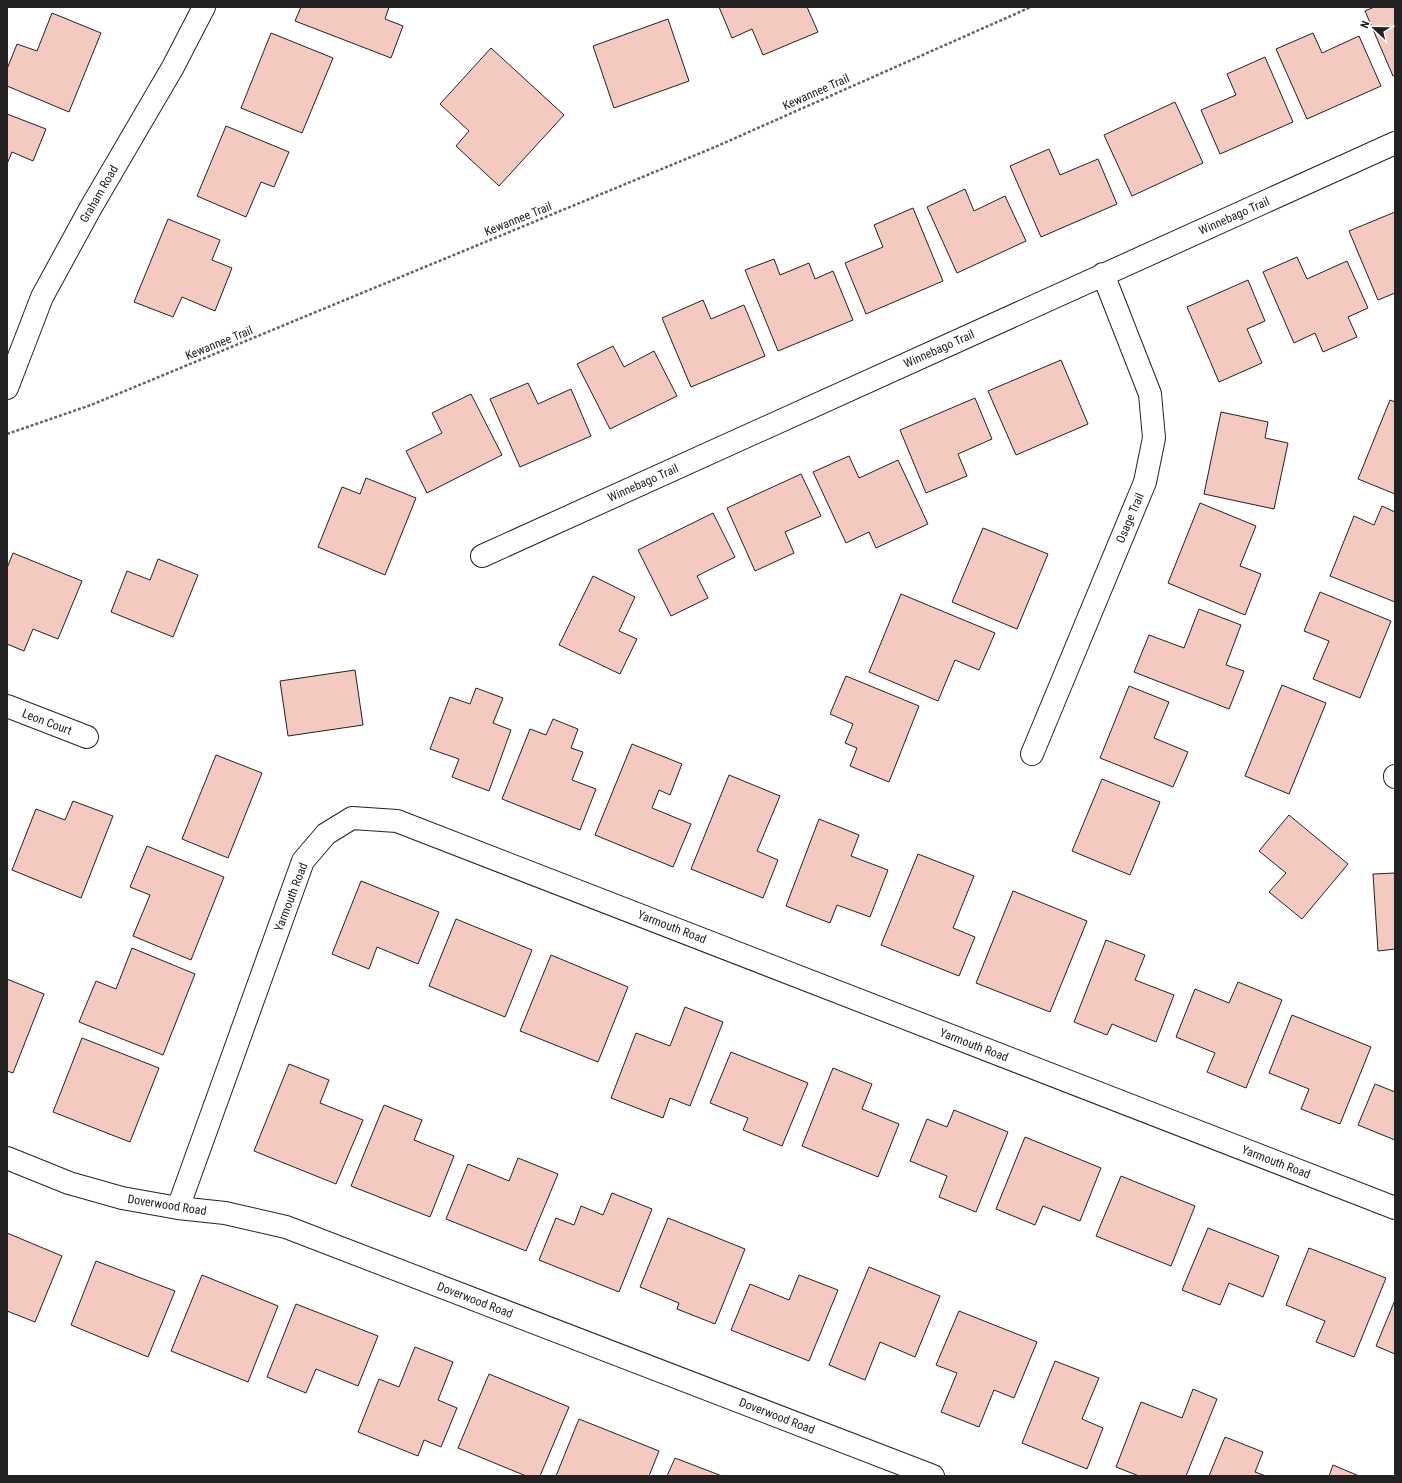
<svg xmlns="http://www.w3.org/2000/svg" width="1402" height="1483" viewBox="0 0 1402 1483" font-family="'Roboto Condensed',sans-serif">
  <style>
    .building { fill: #f3c9c0; stroke: #222 }
    .lines { fill: none; stroke-linecap: round; stroke-linejoin: round }
    .street-casing { stroke: #222; stroke-width: 24 }
    .path { stroke: #646464; stroke-width: 2.5; stroke-dasharray: 3 2; stroke-linecap: butt }
    .street { stroke: #fff; stroke-width: 22 }
    .labels { text-anchor: middle; stroke-width: 3; stroke-linejoin: round; paint-order: stroke }
    .street-label { font-size: 12px; fill: #222; stroke: #fff }
  </style>
  <rect width="100%" height="100%" fill="#fff"/>
  <path class="building" d="M 301,7 L 389,7 L 385,19 L 403,26 L 391,58 L 295,21 Z
    M 719,7 L 807,7 L 818,32 L 763,55 L 752,29 L 732,38 Z
    M 1374,7 L 1395,7 L 1395,75 L 1393,76 L 1365,11 Z
    M 52,13 L 101,33 L 69,112 L 7,86 L 7,69 L 17,44 L 37,51 Z
    M 668,19 L 689,81 L 614,108 L 593,46 Z
    M 271,33 L 333,58 L 302,133 L 241,108 Z
    M 1313,33 L 1322,53 L 1359,36 L 1381,86 L 1307,119 L 1276,49 Z
    M 491,48 L 564,115 L 499,186 L 456,146 L 469,131 L 440,104 Z
    M 1265,57 L 1293,122 L 1220,154 L 1201,110 L 1236,95 L 1227,74 Z
    M 1175,102 L 1203,163 L 1132,196 L 1104,135 Z
    M 7,114 L 46,129 L 33,161 L 12,152 L 7,164 Z
    M 226,126 L 289,152 L 274,187 L 261,182 L 246,217 L 197,196 Z
    M 1049,149 L 1060,175 L 1098,159 L 1117,204 L 1041,237 L 1010,166 Z
    M 965,189 L 974,211 L 1005,196 L 1026,241 L 957,273 L 927,207 Z
    M 913,208 L 943,281 L 866,314 L 845,263 L 883,247 L 874,225 Z
    M 1395,212 L 1395,293 L 1378,300 L 1349,231 Z
    M 168,219 L 220,240 L 212,260 L 232,268 L 215,311 L 182,297 L 173,317 L 134,302 Z
    M 1297,257 L 1307,279 L 1347,261 L 1368,308 L 1348,317 L 1357,337 L 1323,352 L 1315,333 L 1294,343 L 1263,272 Z
    M 774,259 L 780,275 L 809,263 L 815,279 L 833,271 L 853,320 L 778,351 L 745,270 Z
    M 1248,280 L 1265,321 L 1247,329 L 1262,363 L 1219,382 L 1187,307 Z
    M 703,300 L 711,319 L 744,305 L 765,356 L 691,387 L 662,318 Z
    M 613,346 L 624,367 L 654,351 L 677,396 L 610,429 L 577,364 Z
    M 1061,360 L 1088,424 L 1016,455 L 988,391 Z
    M 528,383 L 538,404 L 571,389 L 591,436 L 520,467 L 490,399 Z
    M 471,394 L 502,455 L 427,493 L 406,451 L 442,433 L 432,413 Z
    M 975,398 L 992,439 L 958,454 L 967,476 L 926,493 L 900,430 Z
    M 1390,400 L 1395,402 L 1395,494 L 1358,479 Z
    M 1221,412 L 1268,422 L 1265,438 L 1288,443 L 1274,509 L 1204,494 Z
    M 849,456 L 859,478 L 898,460 L 928,524 L 876,548 L 869,532 L 846,543 L 813,472 Z
    M 801,474 L 821,516 L 785,532 L 794,553 L 755,571 L 727,508 Z
    M 366,478 L 416,498 L 385,575 L 318,547 L 342,487 L 360,494 Z
    M 1200,503 L 1256,526 L 1240,566 L 1261,574 L 1245,615 L 1168,583 Z
    M 1382,506 L 1395,512 L 1395,602 L 1330,576 L 1354,516 L 1374,525 Z
    M 713,513 L 735,557 L 697,576 L 708,598 L 671,616 L 638,550 Z
    M 983,528 L 1048,554 L 1017,629 L 952,602 Z
    M 13,553 L 82,581 L 58,639 L 33,629 L 24,651 L 7,644 L 7,568 Z
    M 158,559 L 198,575 L 173,637 L 111,612 L 127,571 L 150,580 Z
    M 593,576 L 635,597 L 619,631 L 637,639 L 620,674 L 559,645 Z
    M 1320,592 L 1391,621 L 1360,698 L 1313,679 L 1329,641 L 1304,631 Z
    M 901,594 L 995,633 L 979,670 L 955,660 L 938,701 L 869,672 Z
    M 1199,609 L 1241,625 L 1226,665 L 1244,671 L 1229,709 L 1134,672 L 1149,635 L 1184,648 Z
    M 355,670 L 363,725 L 288,736 L 280,681 Z
    M 846,676 L 919,706 L 889,782 L 850,766 L 857,748 L 845,743 L 853,724 L 830,714 Z
    M 1282,685 L 1326,703 L 1289,794 L 1245,776 Z
    M 1129,686 L 1169,702 L 1154,738 L 1188,752 L 1173,787 L 1100,758 Z
    M 476,688 L 503,698 L 493,723 L 511,730 L 489,791 L 452,777 L 459,759 L 430,749 L 450,697 L 470,704 Z
    M 553,719 L 578,729 L 571,748 L 583,752 L 572,780 L 596,789 L 580,830 L 502,799 L 530,729 L 546,735 Z
    M 632,744 L 682,764 L 670,795 L 659,790 L 652,808 L 691,824 L 673,867 L 595,835 Z
    M 216,755 L 262,773 L 228,858 L 182,839 Z
    M 729,775 L 780,796 L 757,851 L 778,860 L 763,898 L 691,869 Z
    M 1102,779 L 1160,802 L 1130,875 L 1072,851 Z
    M 73,801 L 113,816 L 81,898 L 12,870 L 36,809 L 65,820 Z
    M 1289,815 L 1348,864 L 1302,919 L 1269,892 L 1286,873 L 1259,851 Z
    M 819,819 L 859,835 L 851,856 L 888,870 L 870,917 L 837,905 L 830,923 L 786,906 Z
    M 147,846 L 224,877 L 191,960 L 133,936 L 150,895 L 130,887 Z
    M 918,854 L 974,876 L 953,928 L 975,937 L 959,976 L 881,945 Z
    M 1395,873 L 1395,949 L 1378,951 L 1373,874 Z
    M 361,881 L 439,912 L 418,964 L 377,947 L 369,969 L 332,954 Z
    M 1013,891 L 1087,921 L 1050,1012 L 976,983 Z
    M 456,919 L 532,950 L 505,1017 L 429,986 Z
    M 1106,940 L 1145,955 L 1135,980 L 1174,995 L 1156,1042 L 1112,1024 L 1107,1035 L 1074,1022 Z
    M 132,948 L 195,974 L 163,1055 L 79,1022 L 96,981 L 116,989 Z
    M 551,955 L 628,987 L 598,1062 L 520,1031 Z
    M 7,979 L 44,994 L 13,1073 L 7,1071 Z
    M 1238,982 L 1282,1000 L 1246,1088 L 1207,1072 L 1215,1053 L 1176,1037 L 1195,989 L 1229,1003 Z
    M 685,1007 L 723,1022 L 690,1106 L 670,1098 L 663,1118 L 611,1098 L 636,1033 L 670,1046 Z
    M 1292,1015 L 1371,1047 L 1340,1124 L 1301,1109 L 1309,1089 L 1269,1073 Z
    M 82,1038 L 159,1068 L 130,1142 L 53,1112 Z
    M 731,1052 L 808,1083 L 782,1146 L 743,1130 L 748,1118 L 710,1103 Z
    M 289,1064 L 329,1080 L 320,1103 L 363,1120 L 336,1184 L 254,1151 Z
    M 833,1068 L 872,1084 L 862,1109 L 899,1124 L 878,1177 L 802,1146 Z
    M 1375,1084 L 1395,1092 L 1395,1140 L 1358,1125 Z
    M 384,1105 L 422,1120 L 414,1140 L 454,1156 L 430,1217 L 351,1186 Z
    M 954,1110 L 1008,1132 L 976,1212 L 939,1197 L 947,1176 L 910,1161 L 927,1119 L 947,1127 Z
    M 1025,1137 L 1101,1168 L 1080,1221 L 1043,1206 L 1035,1225 L 996,1209 Z
    M 518,1158 L 558,1174 L 526,1251 L 446,1219 L 468,1164 L 509,1181 Z
    M 1121,1176 L 1195,1206 L 1171,1266 L 1096,1236 Z
    M 612,1193 L 652,1209 L 619,1292 L 539,1260 L 556,1218 L 574,1225 L 581,1206 L 603,1215 Z
    M 668,1218 L 745,1249 L 715,1324 L 677,1309 L 679,1303 L 640,1287 Z
    M 1208,1228 L 1279,1256 L 1263,1297 L 1229,1283 L 1220,1305 L 1182,1290 Z
    M 7,1233 L 62,1256 L 35,1322 L 7,1311 Z
    M 1309,1248 L 1386,1278 L 1354,1357 L 1316,1342 L 1325,1321 L 1286,1305 Z
    M 96,1261 L 175,1291 L 148,1357 L 71,1325 Z
    M 869,1267 L 940,1296 L 915,1357 L 880,1342 L 865,1380 L 829,1365 Z
    M 202,1275 L 278,1306 L 248,1382 L 171,1351 Z
    M 799,1275 L 838,1290 L 809,1361 L 731,1330 L 750,1284 L 789,1300 Z
    M 1395,1300 L 1395,1354 L 1376,1346 Z
    M 296,1304 L 378,1336 L 358,1386 L 316,1369 L 306,1393 L 267,1377 Z
    M 959,1311 L 1037,1342 L 1014,1398 L 994,1390 L 979,1427 L 941,1412 L 957,1373 L 936,1365 Z
    M 415,1347 L 453,1362 L 438,1400 L 457,1408 L 441,1447 L 424,1440 L 418,1456 L 358,1432 L 379,1379 L 399,1387 Z
    M 1055,1361 L 1099,1378 L 1082,1419 L 1103,1428 L 1087,1469 L 1022,1443 Z
    M 489,1374 L 569,1407 L 540,1476 L 526,1476 L 458,1448 Z
    M 1193,1389 L 1217,1399 L 1186,1476 L 1139,1476 L 1116,1467 L 1141,1402 L 1182,1418 Z
    M 579,1419 L 659,1451 L 649,1476 L 556,1476 Z
    M 1225,1437 L 1263,1452 L 1255,1472 L 1266,1476 L 1209,1476 Z
    M 675,1458 L 722,1476 L 667,1476 Z
    M 1333,1465 L 1359,1476 L 1329,1476 Z"/>
  <g class="lines">
    <defs>
      <path id="street" d="M 7,388 L 42,297 L 90,209 L 173,67 L 204,7
        M 482,556 L 1395,143
        M 7,706 L 87,737
        M 1032,754 L 1145,482 L 1154,438 L 1150,394 L 1103,274
        M 1395,777 L 1395,776
        M 7,1158 L 69,1183 L 122,1198 L 178,1208 L 225,1213 L 286,1227 L 933,1476
        M 178,1208 L 303,861 L 326,834 L 352,818 L 397,821 L 1395,1208"/>
    </defs>
    <use href="#street" class="street-casing"/>
    <path class="path" d="M 7,434 L 91,405 L 715,147 L 1031,7"/>
    <use href="#street" class="street"/>
  </g>
  <g class="labels">
    <g class="street-label">
      <text transform="translate(816 92) rotate(-24)" y="4">Kewannee Trail</text>
      <text transform="translate(99 194) rotate(-60)" y="4">Graham Road</text>
      <text transform="translate(1234 216) rotate(-24)" y="4">Winnebago Trail</text>
      <text transform="translate(518 219) rotate(-22)" y="4">Kewannee Trail</text>
      <text transform="translate(219 343) rotate(-22)" y="4">Kewannee Trail</text>
      <text transform="translate(939 349) rotate(-24)" y="4">Winnebago Trail</text>
      <text transform="translate(643 483) rotate(-24)" y="4">Winnebago Trail</text>
      <text transform="translate(1130 518) rotate(-67)" y="4">Osage Trail</text>
      <text transform="translate(47 722) rotate(21)" y="4">Leon Court</text>
      <text transform="translate(291 897) rotate(-69)" y="4">Yarmouth Road</text>
      <text transform="translate(672 927) rotate(21)" y="4">Yarmouth Road</text>
      <text transform="translate(974 1045) rotate(21)" y="4">Yarmouth Road</text>
      <text transform="translate(1276 1162) rotate(21)" y="4">Yarmouth Road</text>
      <text transform="translate(167 1205) rotate(9)" y="4">Doverwood Road</text>
      <text transform="translate(475 1300) rotate(21)" y="4">Doverwood Road</text>
      <text transform="translate(777 1416) rotate(21)" y="4">Doverwood Road</text>
    </g>
  </g>
  <rect width="1402" height="1483" fill="none" stroke="#222222" stroke-width="16"/>
  <g transform="translate(1374 28) rotate(292)" stroke="#ffffff" stroke-width="3" paint-order="stroke">
  <path d="M0-3L7 15L0 10L-7 15Z" fill="#222222"/>
  <text y="-6" font-size="11" font-weight="bold" text-anchor="middle" fill="#222222">N</text>
  </g>
</svg>
